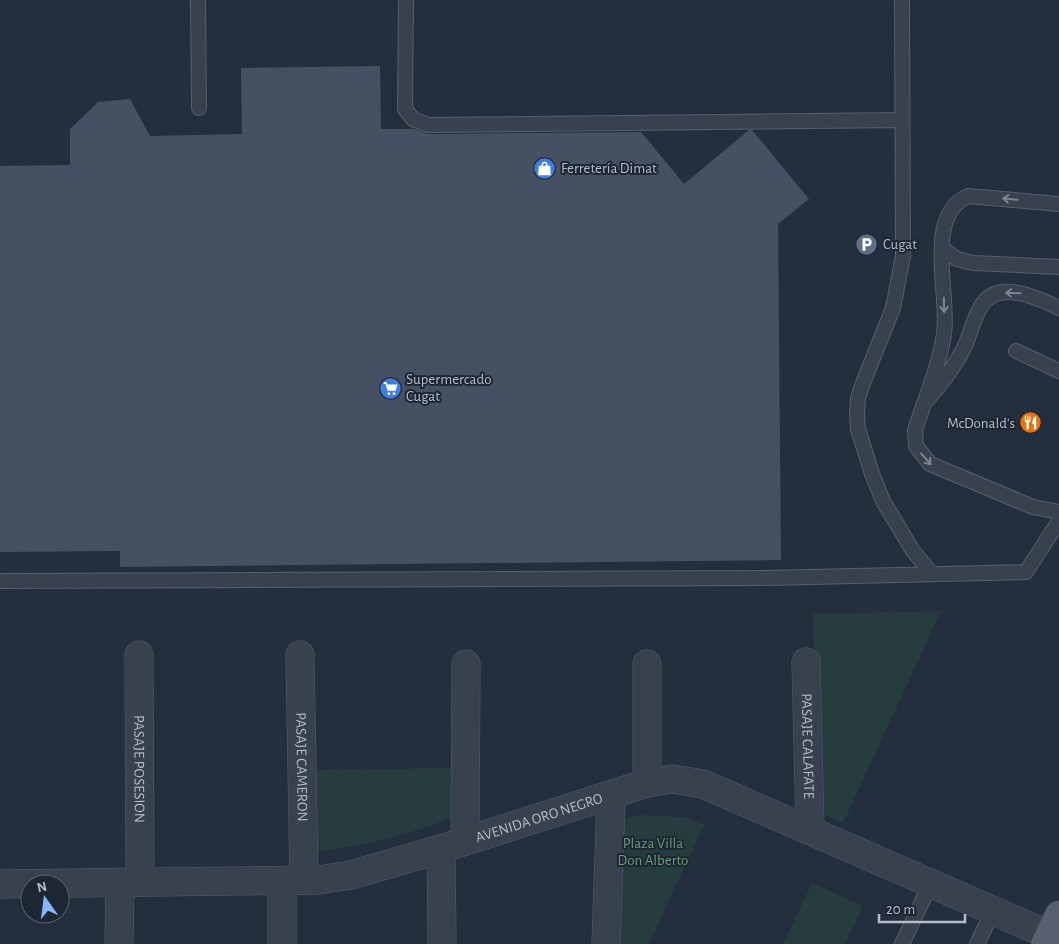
<svg xmlns="http://www.w3.org/2000/svg" width="1059" height="944" viewBox="0 0 1059 944" font-family="'Alegreya Sans',sans-serif">
  <style>
    .green { fill: #263c3f }
    .building { fill: #455162 }
    .lines { fill: none; stroke-linecap: round; stroke-linejoin: round }
    .service-casing { stroke: #565f6c; stroke-width: 16 }
    .minor-casing { stroke: #565f6c; stroke-width: 29 }
    .primary-casing { stroke: #414a57; stroke-width: 29 }
    .service { stroke: #38414e; stroke-width: 14 }
    .minor { stroke: #38414e; stroke-width: 28 }
    .primary { stroke: #56606e; stroke-width: 28 }
    .oneway { stroke: #7c8592 }
    .labels { text-anchor: middle; stroke-width: 4; stroke-linejoin: round; paint-order: stroke }
    .poi-label { font-size: 15px; fill: #b4bcc9; stroke: #1d2633; text-anchor: start }
    .street-label { font-size: 15px; fill: #b4bcc9; stroke: #1d2633 }
    .park-label { font-size: 15px; fill: #6b9a76; stroke: #1d2633 }
  </style>
  <rect width="100%" height="100%" fill="#242f3e"/>
  <path class="green" d="M 941,611 L 843,823 L 818,812 L 813,614 Z
    M 456,768 L 457,816 C 415,832 353,851 308,851 L 308,770 Z
    M 638,815 L 684,817 L 704,825 L 649,944 L 615,944 L 618,827 L 625,819 Z
    M 812,883 L 863,906 L 845,944 L 783,944 Z"/>
  <path class="building" d="M 380,66 L 381,129 L 414,129 L 428,134 L 641,132 L 684,184 L 749,130 L 752,130 L 809,199 L 778,224 L 781,560 L 120,567 L 120,551 L 0,552 L 0,166 L 70,165 L 70,129 L 98,102 L 130,99 L 150,136 L 242,134 L 241,68 Z"/>
  <g class="lines">
    <defs>
      <path id="service" d="M 198,0 L 199,108
        M 406,0 L 405,109 L 413,119 L 428,125 L 902,120
        M 902,0 L 903,256 L 893,308 L 863,383 L 858,398 L 857,414 L 858,429 L 872,474 L 883,501 L 913,551 L 932,574
        M 1059,204 L 968,196 C 923,216 950,295 944,334 C 939,367 925,399 915,430 L 916,446 L 930,464 L 1033,507 L 1059,512
        M 943,249 L 957,259 L 973,263 L 1059,267
        M 1016,351 L 1059,371
        M 926,401 C 941,385 954,367 964,348 C 970,335 973,321 980,308 C 996,278 1036,297 1059,308
        M 0,581 L 767,578 L 1026,572 L 1059,521
        M 902,944 L 931,883
        M 977,944 L 993,911"/>
      <g id="minor">
        <path id="s1" d="M 139,655 L 140,882"/>
        <path id="s2" d="M 300,655 L 304,880"/>
        <path id="s3" d="M 806,662 L 810,830"/>
        <path d="M 647,664 L 647,783"/>
        <path d="M 465,841 L 466,664"/>
        <path d="M 441,849 L 442,944"/>
        <path id="s4" d="M 0,884 L 318,880 L 351,875 L 441,849 L 647,783 L 673,779 L 703,784 L 1049,935"/>
        <path d="M 119,944 L 120,882"/>
        <path d="M 282,944 L 282,881"/>
        <path d="M 606,944 L 611,795"/>
      </g>
      <path id="primary" d="M 1045,944 L 1059,915"/>
    </defs>
    <use href="#service" class="service-casing"/>
    <use href="#minor" class="minor-casing"/>
    <use href="#primary" class="primary-casing"/>
    <use href="#service" class="service"/>
    <use href="#minor" class="minor"/>
    <use href="#primary" class="primary"/>
  </g>
  <defs><path id="oneway-shaft" d="M-6 0H5M1.5-3L5.5 0L1.5 3" fill="none" stroke-width="1.6" stroke-linecap="round" stroke-linejoin="round" transform="scale(1.25)"/></defs>
  <g class="oneway">
    <use href="#oneway-shaft" transform="translate(1010 199) rotate(-175)"/>
    <use href="#oneway-shaft" transform="translate(1013 293) rotate(-178)"/>
    <use href="#oneway-shaft" transform="translate(944 305) rotate(89)"/>
    <use href="#oneway-shaft" transform="translate(926 459) rotate(49)"/>
  </g>
  <defs>
    <symbol id="shop-disc" viewBox="-11 -11 22 22"><circle r="9.5" fill="#3f7fe0" stroke="#1d2633"/><path d="M-5-2.5h2.3a2.7 3.5 0 0 1 5.4 0H5L5.5 6h-11ZM-1.5-2.5h3a1.5 2.3 0 0 0-3 0Z" fill="#fff"/></symbol>
    <symbol id="parking-disc" viewBox="-11 -11 22 22"><circle r="9.5" fill="#5c6f8a" stroke="#1d2633"/><path d="M-3.5-5.5H1a3.5 3.5 0 0 1 0 7H-1V5.5H-3.5ZM-1-3.4V-.6H.8a1.4 1.4 0 0 0 0-2.8Z" fill="#fff"/></symbol>
    <symbol id="supermarket-disc" viewBox="-11 -11 22 22"><circle r="9.5" fill="#3f7fe0" stroke="#1d2633"/><path d="M-6-5.5h2.5l.6 2H6L4.5 2H-2.5L-4.4-4H-6ZM-1.5 3.2a1.3 1.3 0 1 0 .1 0ZM3 3.2a1.3 1.3 0 1 0 .1 0Z" fill="#fff"/></symbol>
    <symbol id="restaurant-disc" viewBox="-11 -11 22 22"><circle r="9.5" fill="#e8710a" stroke="#1d2633"/><path d="M-5-6h1v4h1v-4h1v4h1v-4h1v5L-1.5 .5V6h-2V.5L-5-1ZM5-6V6H3V1.5H1.5Q1.5-4 5-6Z" fill="#fff"/></symbol>
  </defs>
  <g fill-rule="evenodd">
    <use href="#shop-disc" x="532" y="156" width="25" height="25"/>
    <use href="#parking-disc" x="854" y="232" width="25" height="25"/>
    <use href="#supermarket-disc" x="378" y="376" width="25" height="25"/>
    <use href="#restaurant-disc" x="1018" y="410" width="25" height="25"/>
  </g>
  <g class="labels">
    <g class="poi-label">
      <text x="561" y="173">Ferretería Dimat</text>
      <text x="883" y="249">Cugat</text>
      <text x="406" y="384">Supermercado<tspan x="406" dy="17">Cugat</tspan></text>
      <text x="1015" y="428" text-anchor="end">McDonald's</text>
    </g>
    <g class="street-label">
      <text dy="5" stroke="none"><textPath href="#s3" startOffset="84">PASAJE CALAFATE</textPath></text>
      <text dy="5" stroke="none"><textPath href="#s1" startOffset="114">PASAJE POSESION</textPath></text>
      <text dy="5" stroke="none"><textPath href="#s2" startOffset="112">PASAJE CAMERON</textPath></text>
      <text dy="5" stroke="none"><textPath href="#s4" startOffset="548">AVENIDA ORO NEGRO</textPath></text>
    </g>
    <g class="park-label">
      <text x="653" y="848">Plaza Villa<tspan x="653" dy="17">Don Alberto</tspan></text>
    </g>
  </g>
  <g transform="translate(45 899) rotate(346)"><circle r="24" fill="#1d2633" stroke="#59626f"/>
  <path d="M0-4L9 19L0 12L-9 19Z" fill="#8ab4f8"/>
  <text y="-8" font-size="14" font-weight="bold" text-anchor="middle" fill="#b4bcc9">N</text>
  </g>
  <path d="M879 914v8h86v-8" fill="none" stroke="#b4bcc9" stroke-width="2.5"/>
  <text x="886" y="914" font-size="15" fill="#b4bcc9" stroke="#1d2633" stroke-width="4" paint-order="stroke">20 m</text>
</svg>
